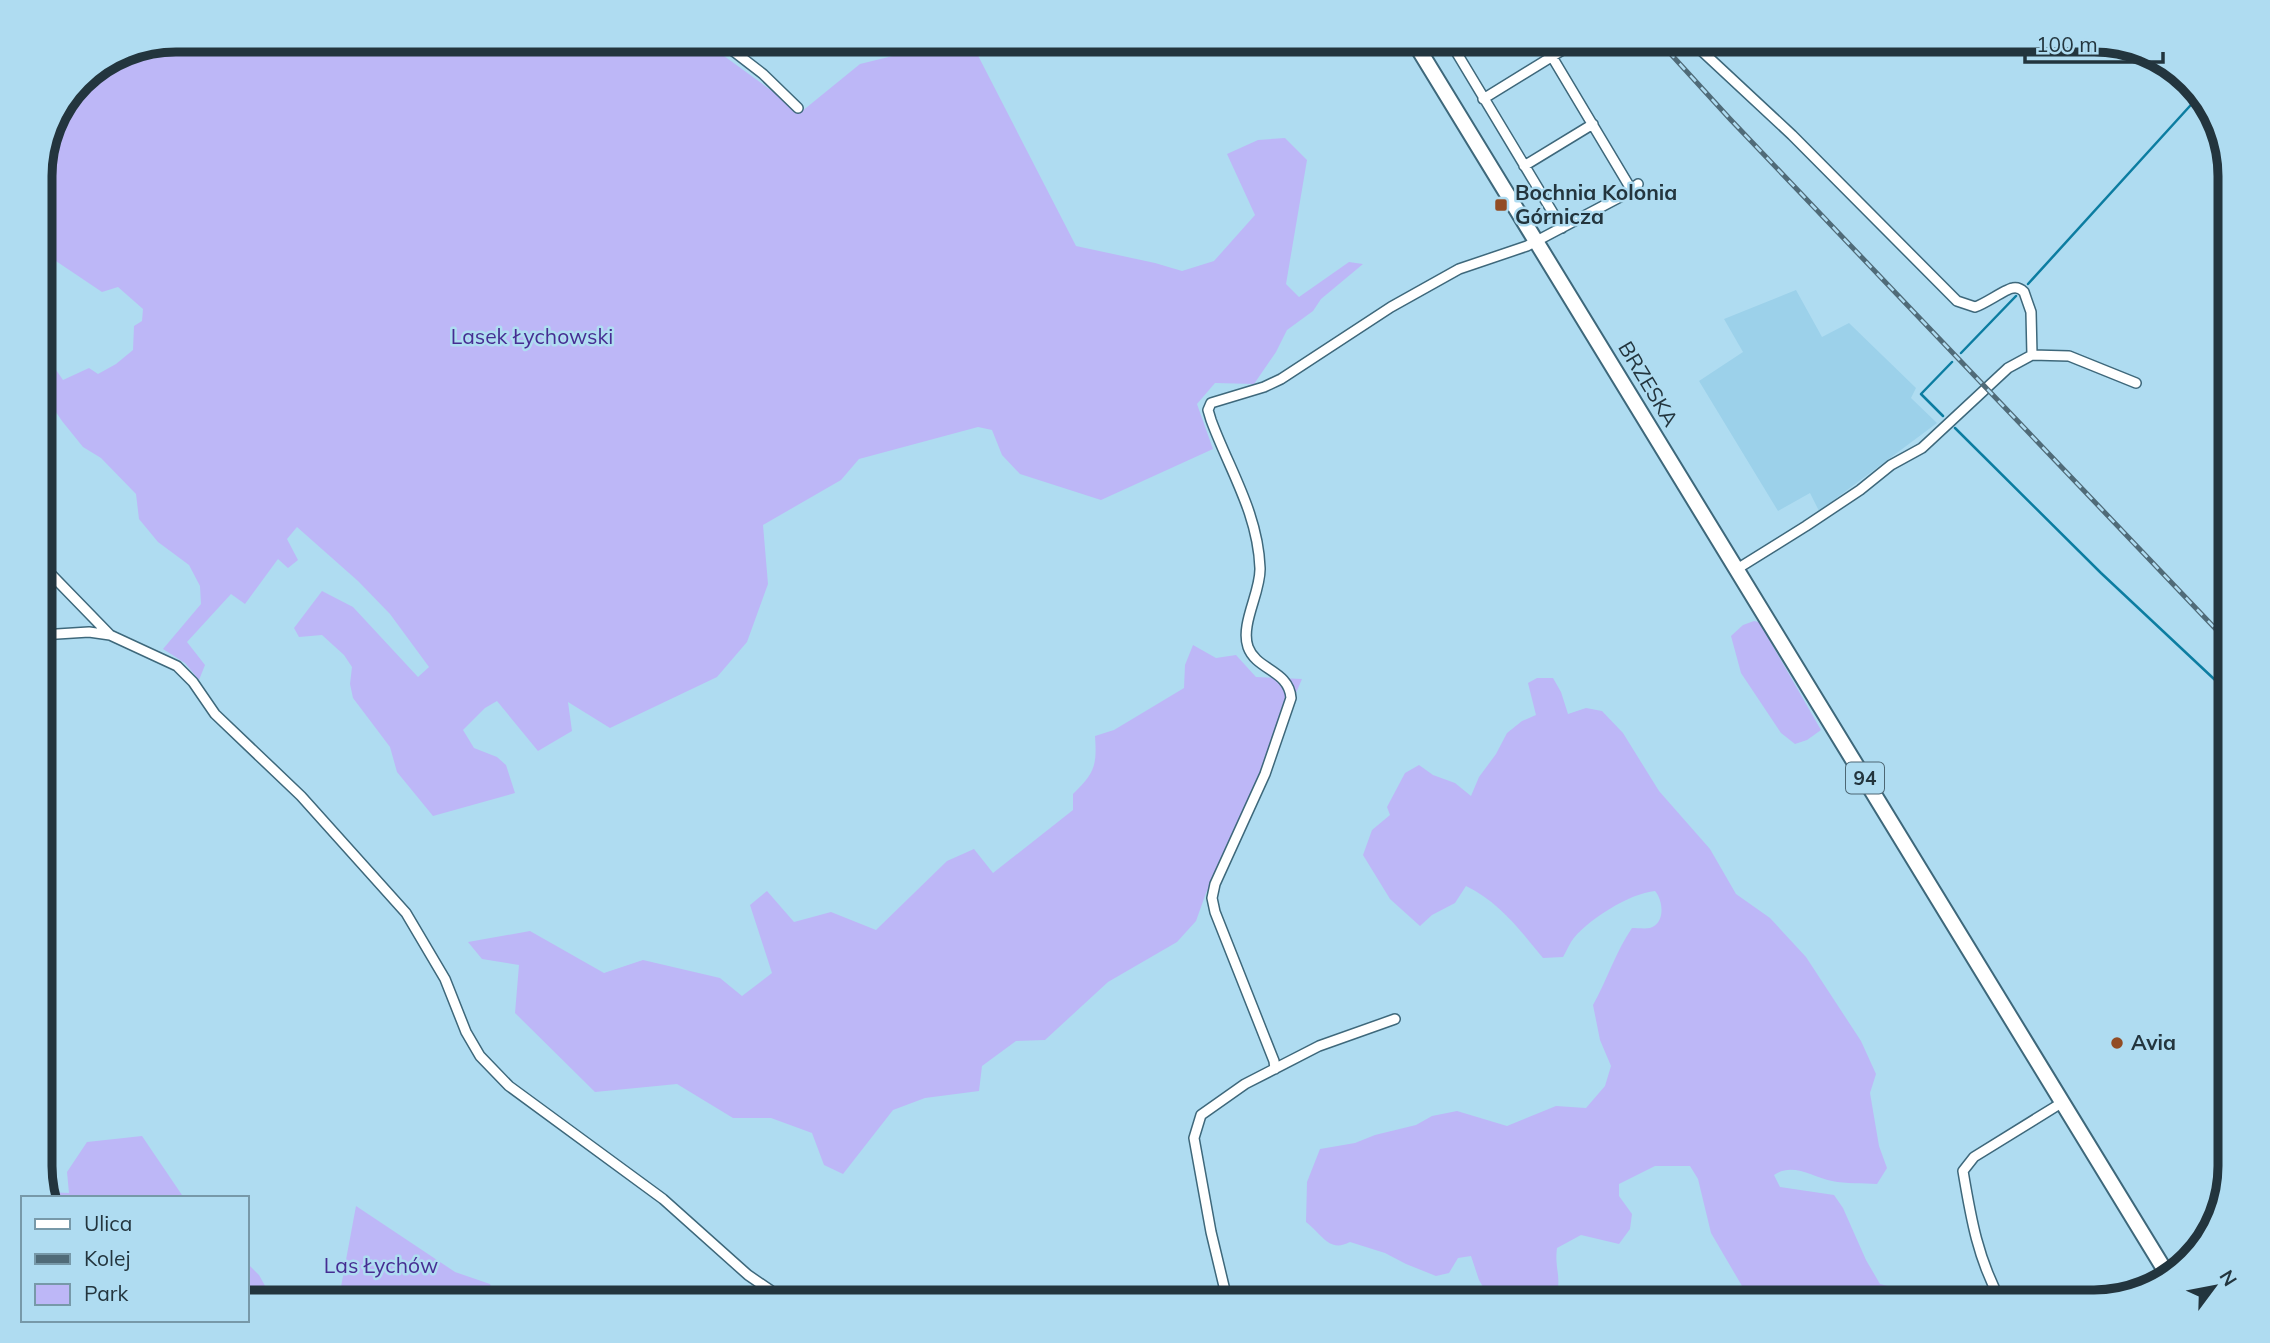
<svg xmlns="http://www.w3.org/2000/svg" width="2270" height="1343" viewBox="0 0 2270 1343" font-family="Mulish,sans-serif">
  <style>
    .built { fill: #9cd1ea }
    .green { fill: #bdb7f7 }
    .lines { fill: none; stroke-linecap: round; stroke-linejoin: round }
    .stream { stroke: #0c7da1; stroke-width: 2.5 }
    .minor-casing { stroke: #3e687b; stroke-width: 12 }
    .primary-casing { stroke: #3e687b; stroke-width: 18 }
    .minor { stroke: #fff; stroke-width: 9 }
    .primary { stroke: #fff; stroke-width: 14 }
    .rail-casing { stroke: #506b78; stroke-width: 5 }
    .rail { stroke: #afdcf1; stroke-width: 2.5; stroke-dasharray: 8; stroke-linecap: butt }
    .poi-dot { fill: #924c24; stroke: #afdcf1; stroke-width: 2.5 }
    .labels { text-anchor: middle; stroke-width: 5; stroke-linejoin: round; paint-order: stroke }
    .shield { fill: #afdcf1; stroke: #4d6774; stroke-width: 2 }
    .shield-label { font-size: 19px; font-weight: bold; fill: #23353e }
    .poi-label { font-size: 21px; font-weight: bold; fill: #23353e; stroke: #afdcf1; text-anchor: start }
    .park-label { font-size: 21px; fill: #462d92; stroke: #afdcf1 }
    .street-label { font-size: 21px; fill: #23353e; stroke: #afdcf1 }
    .rim { fill: none; stroke: #23353e; stroke-width: 9 }
  </style>
  <rect width="100%" height="100%" fill="#afdcf1"/>
  <path class="built" d="M 1796,290 L 1822,337 L 1849,323 L 1916,388 L 1911,398 L 1937,423 L 1819,511 L 1810,493 L 1778,511 L 1699,381 L 1743,352 L 1724,319 Z"/>
  <path class="green" d="M 176,40 L 702,40 L 801,112 L 860,64 L 958,40 L 970,40 L 1076,246 L 1155,263 L 1182,271 L 1214,261 L 1255,215 L 1227,154 L 1258,140 L 1285,138 L 1307,160 L 1286,284 L 1299,297 L 1349,262 L 1363,264 L 1321,299 L 1313,311 L 1287,330 L 1276,352 L 1254,384 L 1215,383 L 1197,404 L 1213,449 L 1101,500 L 1020,474 L 1002,455 L 992,430 L 978,427 L 859,459 L 841,480 L 763,525 L 768,584 L 747,642 L 717,677 L 610,728 L 568,702 L 572,731 L 538,751 L 497,701 L 485,708 L 463,730 L 474,748 L 497,757 L 506,765 L 515,793 L 433,816 L 397,772 L 390,747 L 353,698 L 350,684 L 352,667 L 344,655 L 322,635 L 299,637 L 294,628 L 322,591 L 353,607 L 418,677 L 429,667 L 390,614 L 358,581 L 297,527 L 287,539 L 298,560 L 288,568 L 278,559 L 245,604 L 231,594 L 187,642 L 205,665 L 199,680 L 185,663 L 163,649 L 201,604 L 200,586 L 189,565 L 158,542 L 139,519 L 136,494 L 101,458 L 83,447 L 62,421 L 41,390 L 41,348 L 63,380 L 89,368 L 98,374 L 116,364 L 133,350 L 134,326 L 142,321 L 143,309 L 118,287 L 102,292 L 41,251 L 41,168 L 51,124 L 80,80 L 125,50 Z
    M 1754,621 L 1759,622 L 1821,730 L 1807,740 L 1795,744 L 1781,733 L 1741,673 L 1731,636 L 1743,625 Z
    M 1193,645 L 1216,658 L 1236,655 L 1256,677 L 1302,679 L 1237,831 L 1206,893 L 1196,921 L 1177,942 L 1108,982 L 1045,1040 L 1016,1041 L 982,1066 L 979,1091 L 925,1098 L 893,1110 L 843,1174 L 824,1165 L 812,1133 L 771,1118 L 733,1118 L 677,1084 L 595,1092 L 515,1013 L 519,965 L 482,959 L 468,942 L 530,931 L 604,973 L 643,960 L 720,978 L 742,996 L 772,973 L 750,905 L 767,891 L 794,922 L 831,912 L 876,930 L 947,861 L 974,849 L 993,873 L 1073,810 L 1073,794 C 1095,773 1097,765 1095,736 L 1114,730 L 1184,688 L 1185,665 Z
    M 1537,678 L 1553,678 L 1561,692 L 1568,714 L 1586,708 L 1602,711 L 1623,733 L 1659,791 L 1710,849 L 1736,894 L 1770,918 L 1806,957 L 1861,1041 L 1876,1074 L 1870,1093 L 1879,1146 L 1887,1168 L 1877,1184 C 1863,1183 1846,1184 1832,1181 C 1812,1177 1793,1162 1774,1175 L 1780,1187 L 1834,1195 L 1843,1208 L 1866,1260 L 1880,1284 L 1923,1295 L 1928,1303 L 1752,1303 L 1711,1233 L 1698,1179 L 1690,1166 L 1655,1166 L 1619,1184 L 1619,1196 L 1632,1214 L 1630,1229 L 1619,1244 L 1581,1235 L 1557,1248 C 1554,1269 1563,1279 1555,1298 L 1541,1303 L 1498,1303 L 1489,1297 L 1479,1280 L 1471,1256 L 1458,1258 L 1449,1273 L 1436,1276 L 1406,1264 L 1385,1253 L 1350,1242 C 1329,1253 1323,1235 1306,1222 L 1307,1182 L 1320,1149 L 1355,1143 L 1375,1135 L 1416,1125 L 1432,1116 L 1457,1111 L 1507,1126 L 1556,1106 L 1586,1108 L 1605,1086 L 1611,1066 L 1600,1040 L 1593,1005 C 1607,980 1616,951 1632,928 C 1637,928 1645,929 1650,928 C 1666,923 1663,900 1655,891 C 1630,893 1585,921 1571,942 C 1568,947 1566,952 1563,957 L 1543,958 C 1520,930 1499,902 1466,886 L 1455,903 L 1432,915 L 1420,926 L 1390,899 L 1363,855 L 1372,830 L 1390,815 L 1387,807 L 1405,773 L 1419,765 L 1433,775 L 1455,783 L 1471,796 L 1479,777 L 1496,754 L 1507,733 L 1522,721 L 1536,715 L 1528,683 Z
    M 142,1136 L 184,1198 L 47,1198 L 46,1192 L 69,1193 L 67,1172 L 87,1142 Z
    M 356,1206 L 455,1272 L 490,1284 L 498,1303 L 338,1303 Z
    M 247,1263 L 259,1275 L 269,1293 L 286,1303 L 247,1303 Z"/>
  <g class="lines">
    <path class="stream" d="M 2028,284 L 2199,96
      M 1961,353 L 2016,296
      M 1943,416 L 1921,394 L 1952,362
      M 1955,428 L 2101,573 L 2230,694"/>
    <defs>
      <path id="minor" d="M 719,40 L 763,74 L 798,108
        M 1449,40 L 1562,228
        M 1542,40 L 1631,189
        M 1690,40 L 1792,135 L 1957,301 L 1975,307 C 1985,304 2007,288 2013,288 C 2018,287 2021,289 2024,292 L 2031,312 L 2032,355 L 2008,368 L 1922,448 L 1891,465 L 1860,490 L 1806,526 L 1737,569
        M 1483,99 L 1579,40
        M 1524,166 L 1593,124
        M 2032,355 L 2069,356 L 2136,383
        M 41,564 L 110,635
        M 41,635 L 89,632 L 110,635 L 177,666 L 193,682 L 215,714 L 301,796 L 406,913 L 445,979 L 466,1032 L 480,1056 L 509,1086 L 663,1199 L 748,1275 L 789,1303
        M 1275,1069 L 1274,1061 L 1215,912 L 1212,898 L 1215,884 L 1265,774 L 1291,698 C 1289,670 1256,670 1248,647 C 1240,624 1261,592 1260,568 C 1258,513 1229,469 1211,420 L 1208,410 L 1211,403 L 1264,387 L 1281,379 L 1391,307 L 1459,269 L 1527,246 L 1622,196 L 1638,184
        M 1228,1303 L 1211,1232 L 1194,1138 L 1201,1115 L 1245,1084 L 1319,1046 L 1395,1019
        M 2002,1303 C 1978,1260 1971,1219 1963,1171 L 1974,1157 L 2063,1102"/>
      <path id="primary" d="M 1413,40 L 2169,1277"/>
    </defs>
    <use href="#minor" class="minor-casing"/>
    <use href="#primary" class="primary-casing"/>
    <use href="#minor" class="minor"/>
    <use href="#primary" class="primary"/>
    <defs>
      <path id="rail" d="M 1658,40 L 1730,119 L 2230,644"/>
    </defs>
    <use href="#rail" class="rail-casing"/>
    <use href="#rail" class="rail"/>
  </g>
  <g class="poi-dot">
    <rect x="1494" y="198" width="14" height="14" rx="3.5"/>
    <circle cx="2117" cy="1043" r="7"/>
  </g>
  <g class="labels">
    <rect class="shield" x="1846" y="762.5" width="38" height="31" rx="5"/>
    <g class="shield-label">
      <text x="1865" y="785">94</text>
    </g>
    <g class="poi-label">
      <text x="1515" y="200">Bochnia Kolonia<tspan x="1515" dy="24">Górnicza</tspan></text>
      <text x="2131" y="1050">Avia</text>
    </g>
    <g class="park-label">
      <text x="532" y="344">Lasek Łychowski</text>
      <text x="381" y="1273">Las Łychów</text>
    </g>
    <g class="street-label">
      <text transform="translate(1648 384) rotate(59)" y="7">BRZESKA</text>
    </g>
  </g>
  <path d="M0 0H2270V1343H0ZM176 52H2094A124 124 0 0 1 2218 176V1166A124 124 0 0 1 2094 1290H176A124 124 0 0 1 52 1166V176A124 124 0 0 1 176 52Z" fill="#afdcf1" fill-rule="evenodd"/>
  <path class="rim" d="M176 52H2094A124 124 0 0 1 2218 176V1166A124 124 0 0 1 2094 1290H176A124 124 0 0 1 52 1166V176A124 124 0 0 1 176 52Z"/>
  <rect x="21" y="1196" width="228" height="126" fill="#afdcf1" stroke="#7799a9" stroke-width="2"/>
  <rect x="35" y="1219" width="35" height="10" fill="#ffffff" stroke="#7799a9" stroke-width="2"/>
  <text x="84" y="1231" font-size="21" fill="#23353e">Ulica</text>
  <rect x="35" y="1254" width="35" height="10" fill="#506b78" stroke="#7799a9" stroke-width="2"/>
  <text x="84" y="1266" font-size="21" fill="#23353e">Kolej</text>
  <rect x="35" y="1284" width="35" height="21" fill="#bdb7f7" stroke="#7799a9" stroke-width="2"/>
  <text x="84" y="1301" font-size="21" fill="#23353e">Park</text>
  <g transform="translate(2214 1287) rotate(58)" stroke="#afdcf1" stroke-width="5" paint-order="stroke">
  <path d="M0-5L12 26L0 18L-12 26Z" fill="#23353e"/>
  <text y="-10" font-size="19" font-weight="bold" text-anchor="middle" fill="#23353e">N</text>
  </g>
  <path d="M2025 52v10h138v-10" fill="none" stroke="#23353e" stroke-width="3.5"/>
  <text x="2036" y="52" font-size="21" fill="#23353e" stroke="#afdcf1" stroke-width="5" paint-order="stroke">100 m</text>
</svg>
